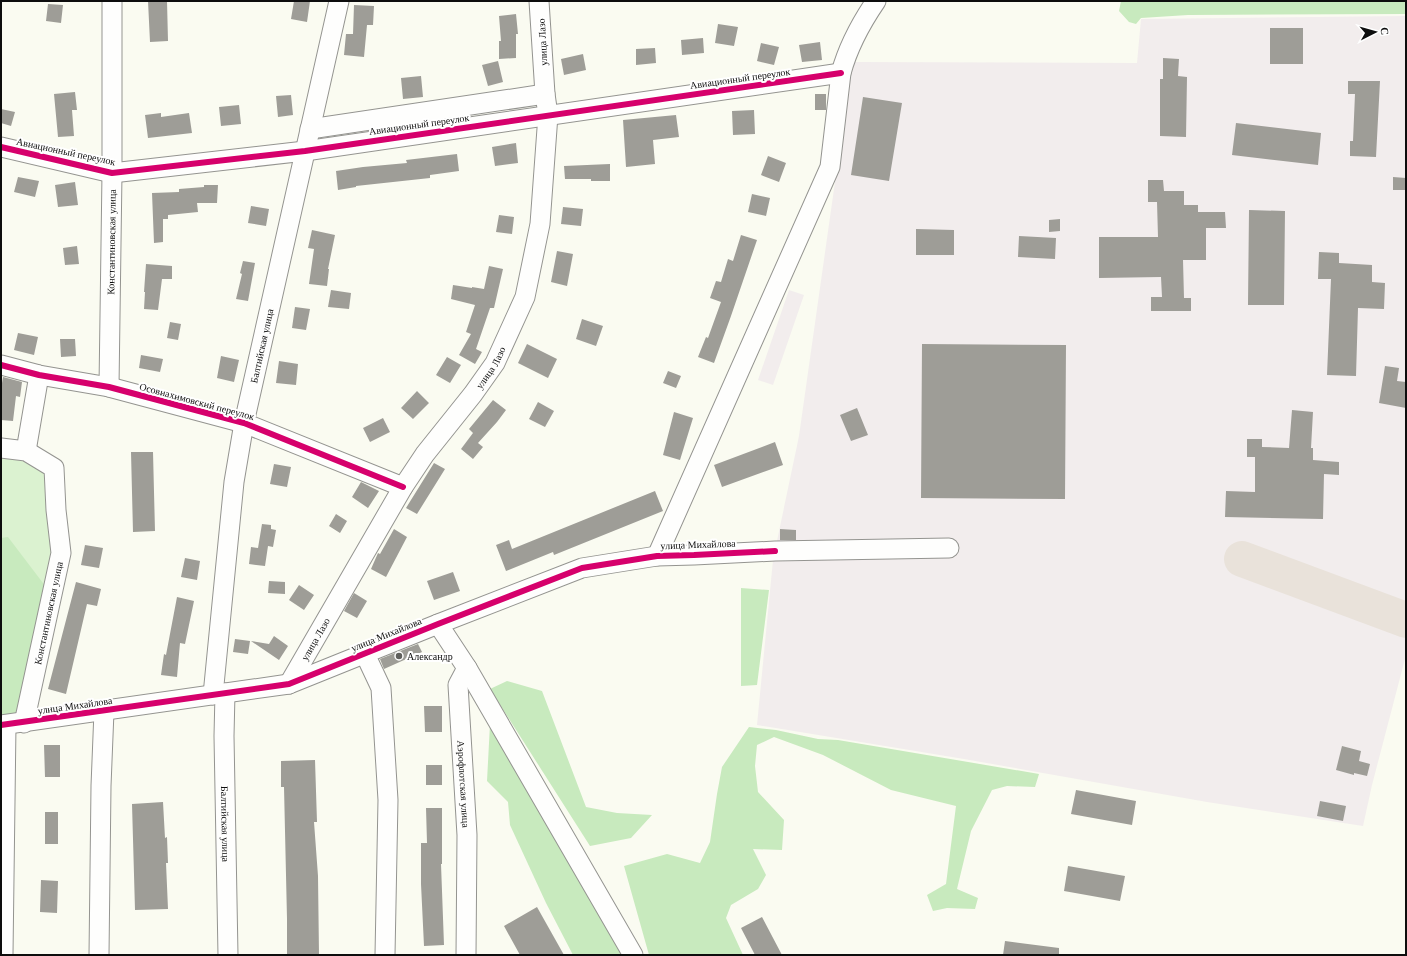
<svg xmlns="http://www.w3.org/2000/svg" width="1407" height="956" viewBox="0 0 1407 956" font-family="'Times New Roman',serif">
  <style>
    .industrial { fill: #f2eded }
    .green { fill: #dbf2d0 }
    .forest { fill: #c8eabe }
    .lines { fill: none; stroke-linecap: round; stroke-linejoin: round }
    .taxiway { stroke: #e9e2da; stroke-width: 36 }
    .building { fill: #9e9d97 }
    .minor-casing { stroke: #949490; stroke-width: 21 }
    .minor { stroke: #fefefd; stroke-width: 19 }
    .cycleway-casing { stroke: #fff; stroke-width: 8 }
    .cycleway { stroke: #d6006c; stroke-width: 6 }
    .poi-dot { fill: #60605d; stroke: #fff; stroke-width: 1.5 }
    .labels { text-anchor: middle; stroke-width: 4; stroke-linejoin: round; paint-order: stroke }
    .street-label { font-size: 10px; fill: #0d0d0d; stroke: #fff }
    .poi-label { font-size: 10px; fill: #0d0d0d; stroke: #fff; text-anchor: start }
  </style>
  <rect width="100%" height="100%" fill="#fafbf1"/>
  <path class="industrial" d="M 1406,16 L 1406,655 L 1372,785 L 1363,826 L 1207,802 L 964,759 L 757,725 L 773,560 L 799,436 L 852,62 L 1137,63 L 1141,19 Z
    M 789,290 L 804,295 L 773,385 L 758,380 Z"/>
  <path class="green" d="M 1,456 L 26,458 L 46,471 L 53,553 L 19,715 L 1,716 Z"/>
  <path class="forest" d="M 1121,1 L 1406,1 L 1406,14 L 1188,15 L 1141,18 L 1136,24 L 1129,22 L 1119,11 Z
    M 8,537 L 46,587 L 19,715 L 1,716 L 1,538 Z
    M 741,588 L 769,590 L 757,685 L 741,686 Z
    M 507,681 L 542,691 L 586,807 L 617,813 L 652,815 L 631,838 L 590,846 L 490,689 Z
    M 490,724 L 633,955 L 573,955 L 546,903 L 510,825 L 508,802 L 487,781 Z
    M 749,727 L 776,730 L 818,739 L 838,740 L 1039,774 L 1035,787 L 1007,786 L 992,790 L 971,831 L 957,889 L 978,898 L 975,909 L 947,908 L 933,911 L 927,895 L 946,884 L 956,806 L 891,790 L 823,755 L 774,737 L 757,745 L 755,766 L 758,792 L 784,820 L 782,850 L 753,849 L 766,875 L 758,889 L 731,905 L 726,918 L 743,955 L 649,955 L 624,866 L 667,854 L 700,863 L 710,842 L 717,794 L 722,767 Z"/>
  <g class="lines">
    <path class="taxiway" d="M 1242,559 L 1406,620"/>
  </g>
  <path class="building" d="M 148,1 L 167,1 L 168,41 L 150,42 Z
    M 294,1 L 310,1 L 307,22 L 291,19 Z
    M 48,4 L 63,5 L 61,23 L 46,21 Z
    M 354,5 L 374,6 L 373,25 L 367,25 L 364,57 L 344,55 L 346,34 L 353,34 Z
    M 516,14 L 518,34 L 516,34 L 516,58 L 499,59 L 499,41 L 501,41 L 499,16 Z
    M 718,24 L 738,27 L 734,46 L 715,43 Z
    M 1270,28 L 1303,28 L 1303,64 L 1270,64 Z
    M 703,38 L 704,53 L 682,55 L 681,40 Z
    M 820,42 L 822,60 L 802,62 L 799,45 Z
    M 761,43 L 779,47 L 774,65 L 757,61 Z
    M 655,48 L 656,63 L 636,65 L 636,49 Z
    M 583,54 L 586,70 L 564,75 L 561,59 Z
    M 1163,58 L 1179,59 L 1178,76 L 1187,77 L 1186,137 L 1160,136 L 1160,79 L 1163,79 Z
    M 498,61 L 503,82 L 488,86 L 482,65 Z
    M 421,76 L 423,97 L 403,99 L 401,78 Z
    M 1348,81 L 1380,81 L 1376,157 L 1350,156 L 1350,141 L 1353,141 L 1355,94 L 1348,94 Z
    M 75,92 L 77,110 L 72,110 L 74,136 L 58,137 L 54,94 Z
    M 815,94 L 826,94 L 826,110 L 815,110 Z
    M 291,95 L 293,115 L 278,117 L 276,96 Z
    M 863,97 L 902,103 L 889,181 L 851,175 Z
    M 239,105 L 241,124 L 221,126 L 219,107 Z
    M 1,109 L 15,112 L 11,126 L 1,123 Z
    M 754,110 L 755,134 L 733,135 L 732,111 Z
    M 161,113 L 161,117 L 189,113 L 192,133 L 148,138 L 145,115 Z
    M 676,115 L 679,137 L 653,140 L 655,164 L 626,167 L 623,120 Z
    M 1236,123 L 1321,133 L 1318,165 L 1232,155 Z
    M 516,143 L 518,163 L 495,166 L 492,147 Z
    M 457,154 L 459,171 L 430,175 L 430,178 L 356,186 L 356,187 L 338,190 L 336,171 L 363,167 L 407,163 L 406,160 Z
    M 768,156 L 786,163 L 779,182 L 761,175 Z
    M 610,164 L 610,181 L 591,181 L 591,179 L 565,179 L 564,166 Z
    M 18,177 L 39,181 L 35,197 L 14,192 Z
    M 1393,177 L 1406,178 L 1406,190 L 1393,190 Z
    M 1148,180 L 1163,180 L 1164,191 L 1184,191 L 1184,205 L 1198,205 L 1198,212 L 1225,212 L 1226,228 L 1206,228 L 1206,260 L 1183,260 L 1184,298 L 1191,298 L 1191,311 L 1151,311 L 1151,297 L 1162,297 L 1161,277 L 1099,278 L 1099,237 L 1158,237 L 1157,202 L 1148,202 Z
    M 75,182 L 78,205 L 58,207 L 55,185 Z
    M 204,185 L 218,185 L 217,203 L 197,203 L 198,212 L 168,215 L 168,219 L 163,219 L 163,242 L 154,243 L 152,193 L 179,192 L 179,189 L 204,187 Z
    M 752,194 L 770,198 L 766,216 L 748,212 Z
    M 251,206 L 269,209 L 266,226 L 248,223 Z
    M 563,207 L 583,209 L 581,226 L 561,224 Z
    M 1249,210 L 1285,211 L 1284,305 L 1248,305 Z
    M 499,215 L 514,217 L 512,234 L 496,232 Z
    M 1060,219 L 1060,231 L 1049,232 L 1049,220 Z
    M 916,229 L 954,230 L 954,255 L 916,255 Z
    M 312,230 L 335,235 L 328,269 L 329,269 L 327,286 L 309,284 L 314,249 L 308,248 Z
    M 741,235 L 757,240 L 731,316 L 714,363 L 698,357 L 706,337 L 708,338 L 721,302 L 710,298 L 716,281 L 721,282 L 728,259 L 733,261 Z
    M 1019,236 L 1056,238 L 1055,259 L 1018,257 Z
    M 77,246 L 79,264 L 65,265 L 63,248 Z
    M 557,251 L 573,254 L 567,286 L 551,282 Z
    M 1319,252 L 1339,253 L 1339,263 L 1372,265 L 1372,282 L 1385,283 L 1384,309 L 1358,308 L 1356,376 L 1327,375 L 1331,279 L 1318,279 Z
    M 243,261 L 255,263 L 248,301 L 236,299 L 242,274 L 240,273 Z
    M 146,264 L 172,266 L 172,279 L 162,279 L 158,310 L 144,309 L 145,292 L 144,292 Z
    M 489,266 L 503,269 L 494,308 L 490,308 L 476,349 L 482,352 L 475,364 L 459,355 L 471,334 L 466,332 L 475,305 L 451,299 L 453,285 L 472,288 L 472,287 L 484,289 Z
    M 331,290 L 351,293 L 349,309 L 328,307 Z
    M 295,307 L 310,309 L 306,330 L 292,328 Z
    M 582,319 L 603,326 L 596,346 L 576,339 Z
    M 170,322 L 181,324 L 178,340 L 167,338 Z
    M 18,333 L 38,337 L 34,355 L 14,350 Z
    M 60,339 L 75,339 L 76,356 L 61,357 Z
    M 527,344 L 557,359 L 548,378 L 518,363 Z
    M 922,344 L 1066,345 L 1065,499 L 921,498 Z
    M 141,355 L 163,359 L 160,372 L 139,368 Z
    M 221,356 L 239,360 L 234,382 L 217,378 Z
    M 447,357 L 461,365 L 450,383 L 436,375 Z
    M 279,361 L 298,364 L 296,385 L 276,383 Z
    M 1385,366 L 1399,368 L 1397,381 L 1406,382 L 1406,408 L 1379,403 Z
    M 668,371 L 681,376 L 676,388 L 663,383 Z
    M 3,377 L 22,382 L 20,397 L 16,396 L 13,421 L 1,420 L 1,389 Z
    M 417,391 L 429,403 L 413,419 L 401,408 Z
    M 493,400 L 506,410 L 497,422 L 478,443 L 483,447 L 473,459 L 461,449 L 473,433 L 469,429 Z
    M 538,402 L 554,411 L 545,427 L 529,419 Z
    M 857,408 L 868,435 L 851,441 L 840,415 Z
    M 1292,410 L 1313,412 L 1311,448 L 1313,448 L 1313,460 L 1339,462 L 1339,475 L 1324,474 L 1323,519 L 1225,517 L 1226,491 L 1255,492 L 1255,457 L 1247,457 L 1247,439 L 1262,439 L 1262,447 L 1289,448 Z
    M 674,412 L 693,418 L 680,460 L 663,455 Z
    M 383,418 L 390,432 L 370,442 L 363,428 Z
    M 775,442 L 783,465 L 722,487 L 714,465 Z
    M 131,452 L 153,452 L 155,531 L 133,532 Z
    M 434,463 L 445,469 L 417,514 L 406,508 Z
    M 274,464 L 291,467 L 287,487 L 270,484 Z
    M 361,482 L 379,491 L 368,508 L 352,497 Z
    M 655,491 L 663,511 L 554,555 L 553,552 L 506,571 L 496,545 L 509,540 L 512,549 Z
    M 336,514 L 347,521 L 340,533 L 329,526 Z
    M 262,524 L 271,525 L 271,529 L 276,530 L 273,547 L 268,546 L 265,566 L 249,564 L 251,547 L 258,548 Z
    M 394,529 L 407,537 L 386,577 L 371,569 L 378,553 L 380,554 Z
    M 780,529 L 796,530 L 796,540 L 780,540 Z
    M 85,545 L 103,548 L 99,568 L 81,565 Z
    M 185,558 L 200,561 L 197,580 L 181,577 Z
    M 453,572 L 460,591 L 434,600 L 427,581 Z
    M 269,581 L 285,582 L 285,594 L 268,593 Z
    M 76,582 L 101,589 L 97,606 L 87,604 L 66,694 L 48,689 Z
    M 299,585 L 314,595 L 304,610 L 289,600 Z
    M 354,593 L 367,601 L 357,618 L 344,611 Z
    M 177,597 L 194,601 L 185,644 L 180,643 L 177,677 L 161,675 L 164,654 L 166,655 Z
    M 274,636 L 288,646 L 279,660 L 251,641 L 269,644 Z
    M 235,639 L 250,641 L 248,654 L 233,652 Z
    M 418,644 L 422,652 L 384,669 L 380,659 Z
    M 424,706 L 442,706 L 442,732 L 425,732 Z
    M 44,745 L 60,745 L 60,777 L 45,777 Z
    M 1342,746 L 1361,751 L 1359,761 L 1370,764 L 1367,776 L 1354,773 L 1354,775 L 1336,770 Z
    M 315,760 L 317,822 L 314,822 L 318,876 L 319,955 L 287,955 L 287,919 L 284,787 L 281,787 L 281,761 Z
    M 426,765 L 442,765 L 442,785 L 426,785 Z
    M 1076,790 L 1136,801 L 1132,825 L 1071,814 Z
    M 1320,801 L 1346,806 L 1343,821 L 1317,816 Z
    M 163,802 L 165,838 L 167,837 L 168,863 L 166,863 L 168,909 L 135,910 L 132,804 Z
    M 426,808 L 442,808 L 442,864 L 441,864 L 444,945 L 424,946 L 421,884 L 421,843 L 427,843 Z
    M 45,812 L 58,812 L 58,844 L 45,844 Z
    M 1068,866 L 1125,876 L 1120,901 L 1064,891 Z
    M 41,880 L 58,881 L 57,913 L 40,912 Z
    M 537,907 L 564,955 L 520,955 L 504,926 Z
    M 762,917 L 782,955 L 755,955 L 741,928 Z
    M 1005,941 L 1059,948 L 1059,955 L 1003,955 Z"/>
  <g class="lines">
    <defs>
      <g id="minor">
        <path d="M 310,129 L 545,94"/>
        <path d="M 1,147 L 112,173 L 305,151 L 841,73"/>
        <path d="M 1,365 L 39,375 L 109,387 L 244,423 L 403,487"/>
        <path id="s1" d="M 109,387 L 112,173 L 112,1"/>
        <path d="M 1,448 L 26,451 L 54,468 L 56,510 L 61,553 L 24,723"/>
        <path d="M 26,451 L 39,375"/>
        <path d="M 657,556 L 830,167 L 841,73 C 848,47 861,23 876,1"/>
        <path id="s2" d="M 438,624 L 467,668 L 458,685 L 467,835 L 466,955"/>
        <path d="M 365,654 L 381,688 L 388,800 L 385,955"/>
        <path d="M 467,668 L 633,955"/>
        <path id="s3" d="M 289,684 L 403,487 L 425,454 L 473,394 L 495,363 L 525,297 L 540,224 L 548,115 L 545,94 L 539,1"/>
        <path id="s4" d="M 225,693 L 224,736 L 228,955"/>
        <path id="s5" d="M 213,695 L 234,482 L 244,423 L 339,1"/>
        <path d="M 1,725 L 289,684 L 438,624 L 582,568 L 657,556 L 694,555 L 775,551 L 949,548"/>
        <path d="M 3,955 L 6,725"/>
        <path d="M 99,955 L 101,786 L 104,711"/>
      </g>
    </defs>
    <use href="#minor" class="minor-casing"/>
    <use href="#minor" class="minor"/>
    <defs>
      <path id="cycleway" d="M 1,147 L 112,173 L 305,151 L 841,73
        M 1,365 L 39,375 L 109,387 L 244,423 L 403,487
        M 1,725 L 289,684 L 438,624 L 582,568 L 657,556 L 694,555 L 775,551"/>
    </defs>
    <use href="#cycleway" class="cycleway-casing"/>
    <use href="#cycleway" class="cycleway"/>
  </g>
  <circle class="poi-dot" cx="399" cy="656" r="4"/>
  <g class="labels">
    <g class="street-label">
      <text transform="translate(542 42) rotate(-93)" y="4">улица Лазо</text>
      <text transform="translate(740 78) rotate(-8)" y="4">Авиационный переулок</text>
      <text transform="translate(419 124) rotate(-8)" y="4">Авиационный переулок</text>
      <text transform="translate(66 151) rotate(12)" y="4">Авиационный переулок</text>
      <text dy="4" stroke="none"><textPath href="#s1" startOffset="145">Константиновская улица</textPath></text>
      <text dy="4" stroke="none"><textPath href="#s5" startOffset="353">Балтийская улица</textPath></text>
      <text dy="4" stroke="none"><textPath href="#s3" startOffset="376">улица Лазо</textPath></text>
      <text transform="translate(197 401) rotate(15)" y="4">Осовиахимовский переулок</text>
      <text transform="translate(698 544) rotate(-2)" y="4">улица Михайлова</text>
      <text transform="translate(48 613) rotate(-78)" y="4">Константиновская улица</text>
      <text transform="translate(386 634) rotate(-22)" y="4">улица Михайлова</text>
      <text dy="4" stroke="none"><textPath href="#s3" startOffset="52">улица Лазо</textPath></text>
      <text transform="translate(75 705) rotate(-8)" y="4">улица Михайлова</text>
      <text dy="4" stroke="none"><textPath href="#s2" startOffset="171">Аэрофлотская улица</textPath></text>
      <text dy="4" stroke="none"><textPath href="#s4" startOffset="131">Балтийская улица</textPath></text>
    </g>
    <g class="poi-label">
      <text x="407" y="660">Александр</text>
    </g>
  </g>
  <rect width="1407" height="956" fill="none" stroke="#0d0d0d" stroke-width="4"/>
  <g transform="translate(1375 32) rotate(84)" stroke="#ffffff" stroke-width="3" paint-order="stroke">
  <path d="M0-3L7 15L0 10L-7 15Z" fill="#0d0d0d"/>
  <text y="-6" font-size="11" font-weight="bold" text-anchor="middle" fill="#0d0d0d">С</text>
  </g>
</svg>
